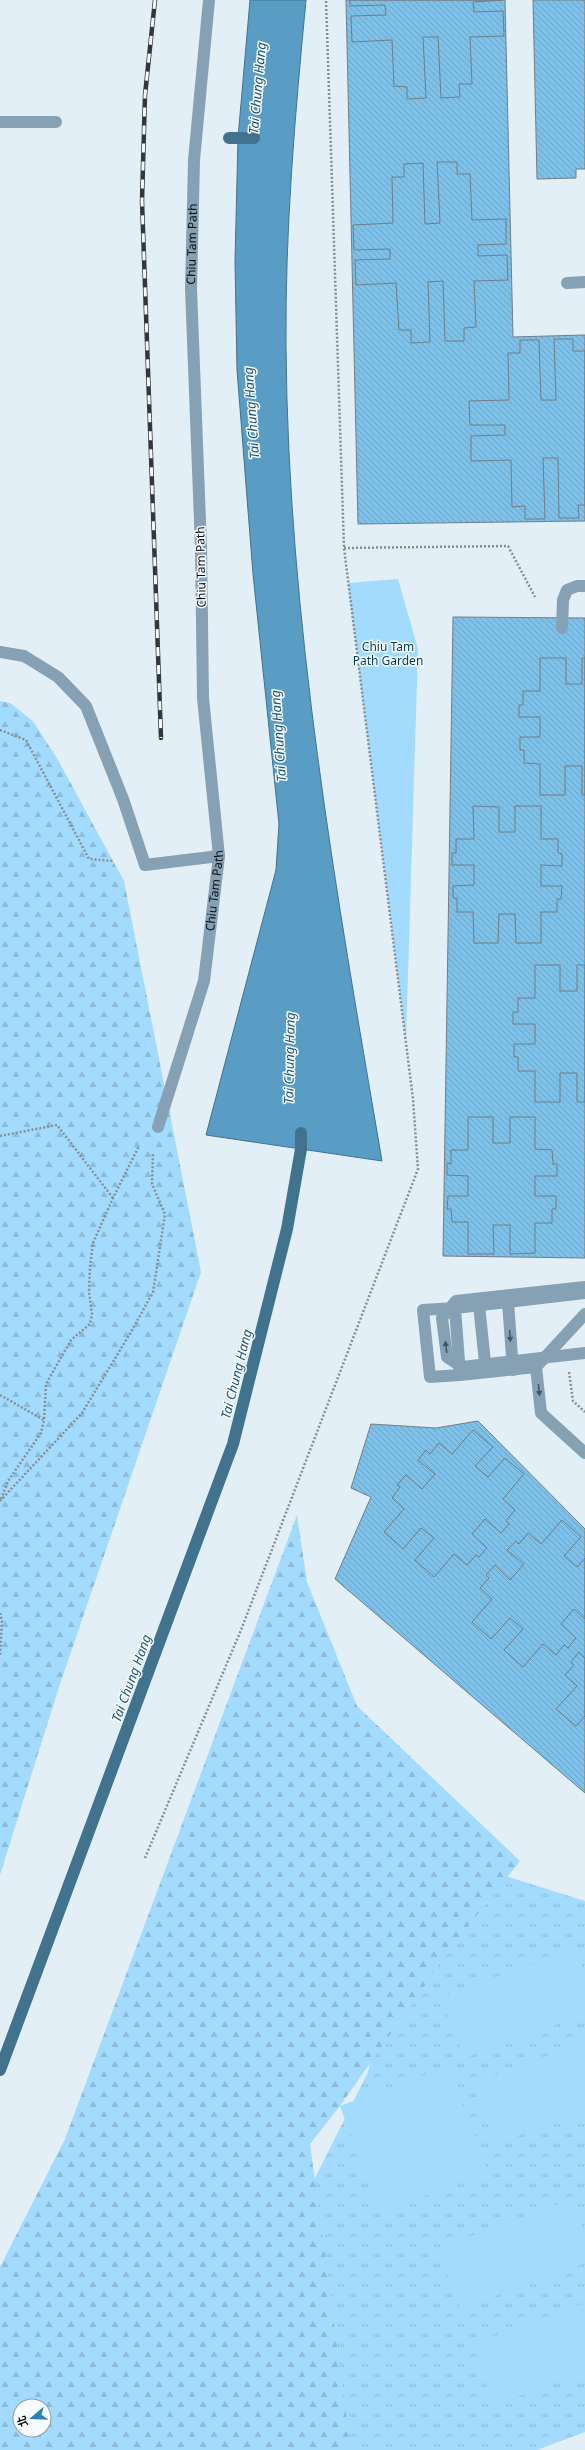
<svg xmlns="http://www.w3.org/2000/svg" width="585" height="2450" viewBox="0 0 585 2450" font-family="'Noto Sans','Noto Sans TC',sans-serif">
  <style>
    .grass { fill: url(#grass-tufts) }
    .forest { fill: url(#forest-firs); fill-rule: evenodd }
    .garden { fill: #a3dbfe }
    .water { fill: #599dc5; stroke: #41728e }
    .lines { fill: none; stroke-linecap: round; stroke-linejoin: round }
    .stream { stroke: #41728e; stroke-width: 12 }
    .building { fill: url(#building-back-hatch); stroke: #727d85 }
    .path { stroke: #868f95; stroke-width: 2.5; stroke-dasharray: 2 2; stroke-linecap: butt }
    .lane { stroke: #85a1b3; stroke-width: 12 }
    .street { stroke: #85a1b3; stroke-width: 12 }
    .rail-casing { stroke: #31373b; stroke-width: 4.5 }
    .rail { stroke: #f5fbfe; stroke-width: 3; stroke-dasharray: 9; stroke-linecap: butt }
    .path-bridge { stroke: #868f95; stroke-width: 2.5; stroke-dasharray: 2 2; stroke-linecap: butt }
    .lane-bridge { stroke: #85a1b3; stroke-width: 12 }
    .oneway { fill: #465661 }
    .labels { text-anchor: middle; stroke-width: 3; stroke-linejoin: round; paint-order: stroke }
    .street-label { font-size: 12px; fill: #080c0f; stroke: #f5fbfe }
    .park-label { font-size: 12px; fill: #013d58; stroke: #f5fbfe }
    .water-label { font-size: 13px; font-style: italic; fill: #215672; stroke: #f5fbfe }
  </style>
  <defs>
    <pattern id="grass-tufts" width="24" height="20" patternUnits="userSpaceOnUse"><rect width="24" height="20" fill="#a3dbfe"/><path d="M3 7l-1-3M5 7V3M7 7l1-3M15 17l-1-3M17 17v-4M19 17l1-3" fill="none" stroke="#8bbbd8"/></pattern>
    <pattern id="forest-firs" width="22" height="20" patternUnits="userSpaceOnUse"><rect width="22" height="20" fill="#a3dbfe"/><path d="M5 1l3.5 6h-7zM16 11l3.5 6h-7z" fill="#8bbbd8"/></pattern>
    <pattern id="building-back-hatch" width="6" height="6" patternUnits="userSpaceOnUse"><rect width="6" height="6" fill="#7cc1ea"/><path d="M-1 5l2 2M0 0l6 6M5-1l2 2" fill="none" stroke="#6aa5c8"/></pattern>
  </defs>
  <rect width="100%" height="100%" fill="#e2eff7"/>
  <path class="grass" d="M 493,1872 L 585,1901 L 585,2432 L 537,2450 L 334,2450 L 284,2240 L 368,2072 L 402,1919 Z"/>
  <path class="forest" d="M 0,701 L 10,703 L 33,721 L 58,760 L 124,881 L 201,1272 L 58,1690 L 0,1875 Z
    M 297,1515 L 307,1582 L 357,1706 L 520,1861 L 451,1948 L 340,2106 L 310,2144 L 351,2450 L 0,2450 L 0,2267 L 65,2139 ZM 20,2406 L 44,2406 L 44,2430 L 20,2430 Z"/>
  <path class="garden" d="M 398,579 L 418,649 L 406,1040 L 348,583 Z
    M 576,1948 L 585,1974 L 585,2014 L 464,2058 L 441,1997 Z
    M 585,2042 L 585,2111 L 495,2144 L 473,2083 Z
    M 449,2066 L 488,2173 L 379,2213 L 340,2106 Z
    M 572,2199 L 585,2235 L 585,2263 L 460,2309 L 438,2248 Z
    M 585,2303 L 585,2372 L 494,2405 L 472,2344 Z"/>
  <path class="water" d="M 250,0 L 306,0 C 295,115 285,230 286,346 C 288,620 336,892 382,1161 L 206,1135 L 276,870 L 279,824 L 253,574 L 237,370 L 235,262 L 238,138 Z"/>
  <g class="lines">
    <path class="stream" d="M 229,138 L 254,138
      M 0,2070 L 233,1444 L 287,1229 L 301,1149 L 301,1133"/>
  </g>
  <path class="building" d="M 346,0 L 505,0 L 513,337 L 585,335 L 585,521 L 358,524 Z
    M 350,0 L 503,0 L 473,2 L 474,12 L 503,11 L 504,36 L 470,37 L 472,84 L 459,84 L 460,97 L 441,98 L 438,37 L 423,37 L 426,98 L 407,99 L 407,87 L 394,86 L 392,40 L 352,42 L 351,16 L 386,15 L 385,5 L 350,6 Z
    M 533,0 L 585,0 L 585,169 L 576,169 L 576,178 L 537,179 Z
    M 437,162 L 457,162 L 457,174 L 470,174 L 472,220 L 506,219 L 506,244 L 478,245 L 478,256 L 507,255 L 508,280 L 474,281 L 476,327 L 464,328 L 464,341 L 445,341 L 443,281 L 428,282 L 430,342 L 411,343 L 411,330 L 399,330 L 396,283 L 356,285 L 355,260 L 390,259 L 390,249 L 354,250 L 353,225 L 393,223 L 392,177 L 404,177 L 404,164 L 423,163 L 425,224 L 440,223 Z
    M 554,339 L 573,339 L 573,351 L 585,351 L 585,505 L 578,505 L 579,518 L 559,518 L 558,458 L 543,458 L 545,519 L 525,519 L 525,506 L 512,507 L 511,460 L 471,461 L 471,436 L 505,435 L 505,425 L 470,425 L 469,401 L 509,400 L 508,353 L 520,353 L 520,340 L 539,340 L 541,400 L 556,400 Z
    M 453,617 L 585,618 L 585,1258 L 443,1256 Z
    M 540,658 L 566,658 L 566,684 L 582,684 L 582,658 L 585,658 L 585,795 L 582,795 L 582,766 L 565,766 L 565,795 L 540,795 L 540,764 L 524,763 L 524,750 L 520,750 L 520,737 L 540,737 L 540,717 L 519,717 L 519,705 L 523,705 L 523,691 L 540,691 Z
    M 473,806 L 499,807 L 499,832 L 515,832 L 515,806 L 541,806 L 541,839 L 558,839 L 558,853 L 562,854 L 562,866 L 541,865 L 541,886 L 562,886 L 561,899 L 557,899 L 557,912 L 541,912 L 541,943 L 516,943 L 515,914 L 499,914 L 498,943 L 474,943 L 473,912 L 457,912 L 457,898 L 453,898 L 453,886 L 474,885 L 474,865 L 452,865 L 452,853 L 456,853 L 456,839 L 474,839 Z
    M 535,965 L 560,965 L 560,991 L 577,991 L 577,965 L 585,965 L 585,1102 L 577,1102 L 577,1073 L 560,1073 L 560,1102 L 535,1102 L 535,1071 L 518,1071 L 518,1057 L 514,1057 L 514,1044 L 535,1044 L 535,1024 L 513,1024 L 513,1012 L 518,1012 L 518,998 L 535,998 Z
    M 468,1117 L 493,1117 L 493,1143 L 510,1143 L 510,1117 L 535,1117 L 535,1149 L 552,1150 L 553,1164 L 557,1164 L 557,1176 L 535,1176 L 535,1196 L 556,1196 L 556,1209 L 552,1209 L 552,1223 L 535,1223 L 535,1253 L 510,1254 L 510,1225 L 493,1225 L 494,1254 L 468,1254 L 468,1222 L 452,1222 L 451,1209 L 447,1209 L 448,1196 L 468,1196 L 468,1176 L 447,1175 L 447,1163 L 451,1164 L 451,1150 L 468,1150 Z
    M 478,1421 L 585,1529 L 585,1793 L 335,1579 L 371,1497 L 351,1488 L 371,1424 L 436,1428 Z
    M 473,1430 L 493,1447 L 475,1466 L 488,1477 L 505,1458 L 524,1474 L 503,1499 L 515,1510 L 506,1521 L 509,1524 L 501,1533 L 485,1519 L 472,1534 L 487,1548 L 479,1557 L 476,1555 L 467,1565 L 454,1554 L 434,1577 L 415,1560 L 434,1538 L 421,1528 L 403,1549 L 384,1532 L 404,1509 L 392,1498 L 400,1487 L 397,1485 L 406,1475 L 422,1489 L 435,1474 L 418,1460 L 426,1450 L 430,1454 L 439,1443 L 452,1454 Z
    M 562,1520 L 581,1537 L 564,1556 L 577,1567 L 585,1558 L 585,1619 L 574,1609 L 561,1624 L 576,1638 L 568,1648 L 564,1645 L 556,1655 L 543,1644 L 523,1667 L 504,1650 L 523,1629 L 510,1618 L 491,1639 L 472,1622 L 492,1599 L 480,1588 L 489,1578 L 486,1575 L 495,1565 L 510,1580 L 524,1564 L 507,1550 L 516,1541 L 519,1544 L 528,1533 L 541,1544 Z
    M 579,1652 L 585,1658 L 585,1716 L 576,1726 L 556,1709 L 577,1686 L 565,1675 L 574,1665 L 571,1662 Z"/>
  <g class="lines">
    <path class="path" d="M 344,548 L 508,546 L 535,597
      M 0,730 L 26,740 L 89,859 L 114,861
      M 0,1136 L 57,1125 L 113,1198
      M 0,1395 L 44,1420
      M 1,1499 L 8,1481 L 41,1433 L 44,1420 L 46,1384 L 71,1340 L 90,1324 L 92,1314 L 89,1292 L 90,1266 L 93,1243 L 113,1198 L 139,1146
      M 0,1501 L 82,1413 L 131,1332 L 153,1292 L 165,1214 L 152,1184 L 153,1153
      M 0,1613 L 2,1621 L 0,1656
      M 145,1858 L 241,1630 L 418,1169 L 413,1099 L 344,548 L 326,0"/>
    <path class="lane" d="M 0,122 L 56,122
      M 567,283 L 585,282
      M 562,628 L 563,600 L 567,590 L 577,586 L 585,586
      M 0,652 L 24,656 L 58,677 L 86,706 L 123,799 L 145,865 L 219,856
      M 585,1287 L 456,1301 L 442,1318 L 447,1357 L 462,1367 L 585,1353"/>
    <path class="street" id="s1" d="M 158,1127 L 204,981 L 219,856 L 203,698 L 201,547 L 191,289 L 194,160 L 209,0"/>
    <defs>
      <path id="rail" d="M 155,0 L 145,95 L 142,201 L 161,738"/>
    </defs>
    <use href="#rail" class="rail-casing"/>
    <use href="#rail" class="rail"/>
    <path class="path-bridge" d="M 569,1372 L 573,1401 L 585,1412"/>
    <path class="lane-bridge" d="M 508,1302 L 513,1370
      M 479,1305 L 486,1372
      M 455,1308 L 423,1310 L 430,1377 L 460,1375
      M 585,1314 L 536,1367 L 541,1413 L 585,1453
      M 536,1367 L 460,1375 L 455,1308 L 585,1293"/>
  </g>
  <defs><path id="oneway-solid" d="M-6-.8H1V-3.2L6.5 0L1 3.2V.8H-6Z"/></defs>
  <g class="oneway">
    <use href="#oneway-solid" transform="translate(510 1336) rotate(86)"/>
    <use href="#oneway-solid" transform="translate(446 1347) rotate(-98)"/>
    <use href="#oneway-solid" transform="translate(539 1390) rotate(83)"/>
  </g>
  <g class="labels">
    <g class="street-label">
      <text dy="4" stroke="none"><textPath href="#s1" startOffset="892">Chiu Tam Path</textPath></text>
      <text transform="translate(201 567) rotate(-91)" y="4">Chiu Tam Path</text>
      <text dy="4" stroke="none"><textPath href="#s1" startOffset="244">Chiu Tam Path</textPath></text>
    </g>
    <g class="park-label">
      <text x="388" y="651">Chiu Tam<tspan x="388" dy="14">Path Garden</tspan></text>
    </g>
    <g class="water-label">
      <text transform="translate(257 88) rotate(-85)" y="5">Tai Chung Hang</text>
      <text transform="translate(251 413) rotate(-94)" y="5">Tai Chung Hang</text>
      <text transform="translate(278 736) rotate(-94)" y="5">Tai Chung Hang</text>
      <text transform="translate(289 1058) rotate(-89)" y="5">Tai Chung Hang</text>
      <text transform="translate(236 1374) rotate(-76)" y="5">Tai Chung Hang</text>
      <text transform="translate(131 1678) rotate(-70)" y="5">Tai Chung Hang</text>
    </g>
  </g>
  <g transform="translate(32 2418) rotate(251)"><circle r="19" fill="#f5fbfe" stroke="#969b9e"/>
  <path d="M0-3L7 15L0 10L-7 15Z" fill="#2b83b2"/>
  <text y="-6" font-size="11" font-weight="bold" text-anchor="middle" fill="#080c0f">北</text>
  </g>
</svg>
